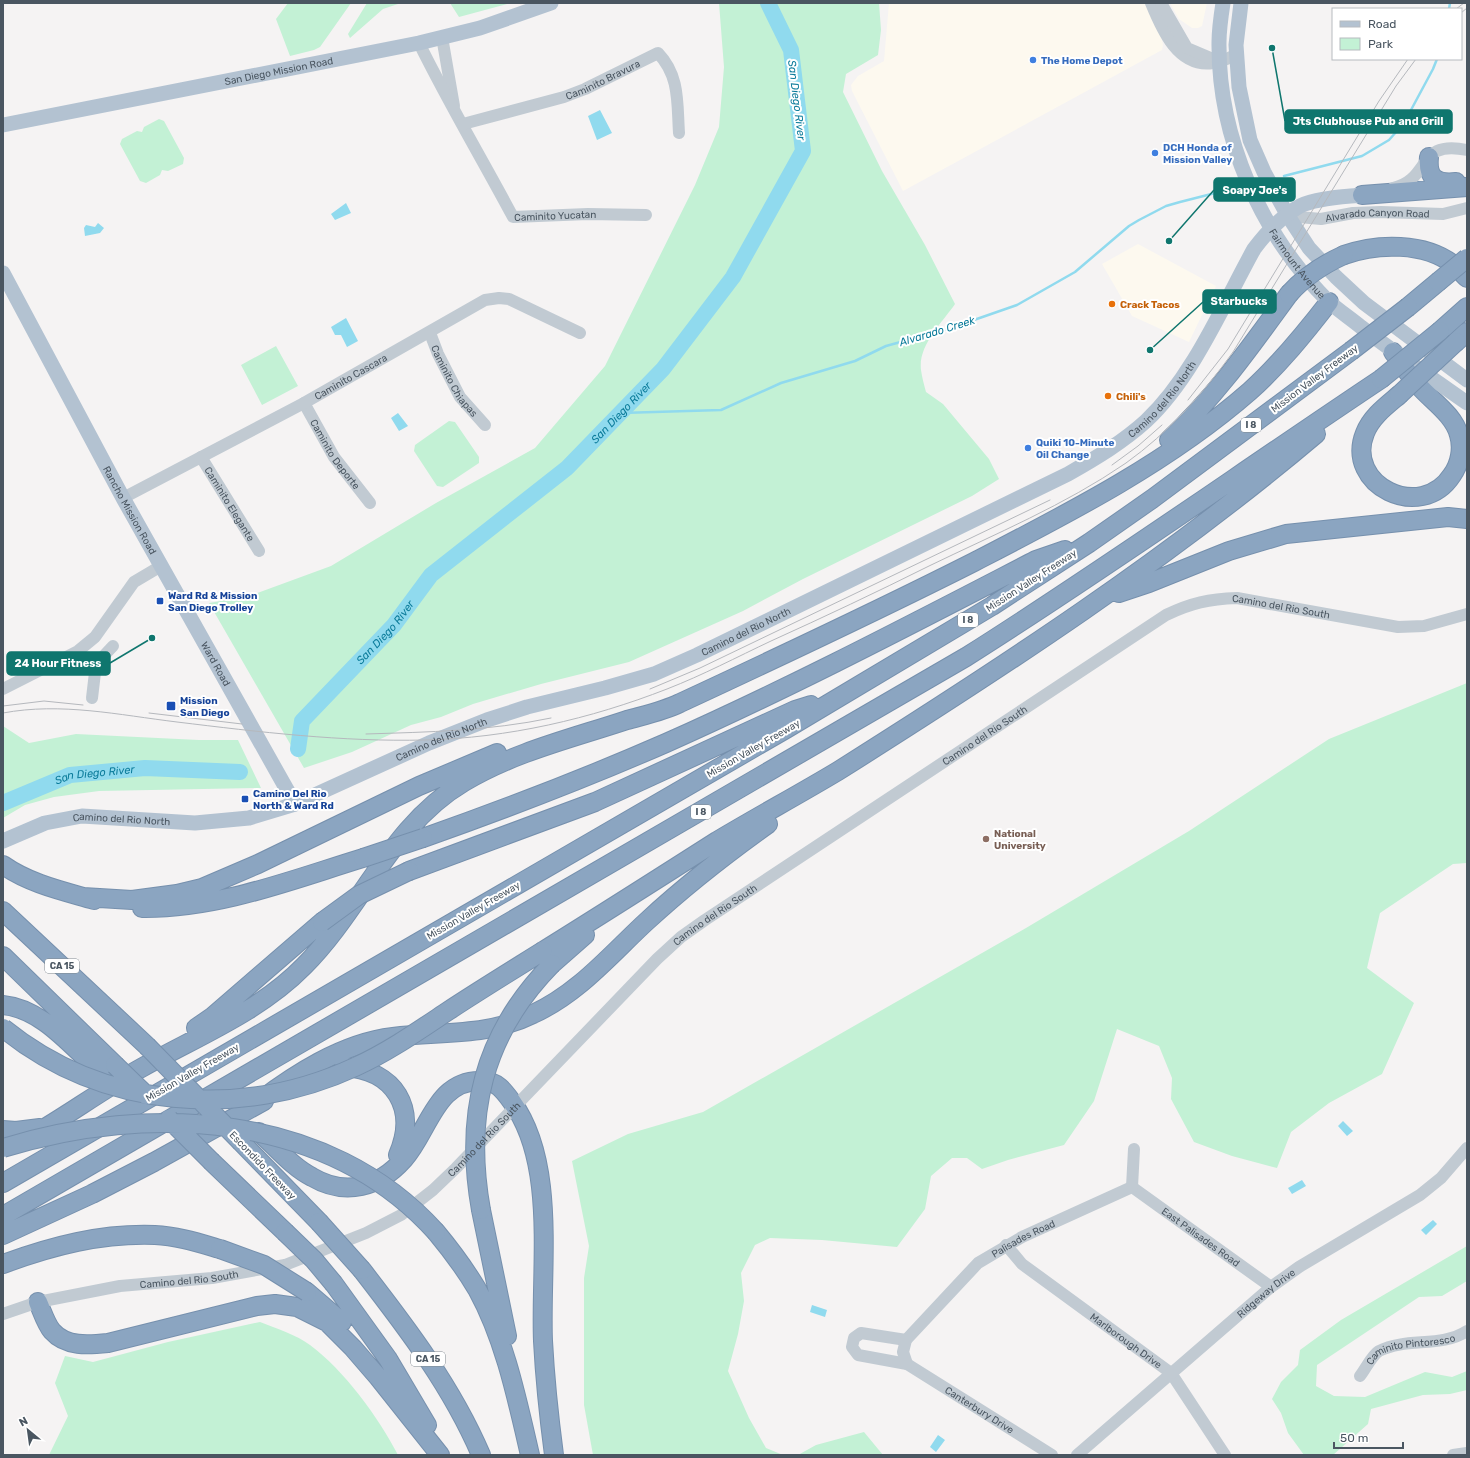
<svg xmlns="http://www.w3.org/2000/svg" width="1470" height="1458" viewBox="0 0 1470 1458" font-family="Rubik,sans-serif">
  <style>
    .commercial { fill: #fdf9ef }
    .green { fill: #c3f1d5 }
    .water { fill: #90daee }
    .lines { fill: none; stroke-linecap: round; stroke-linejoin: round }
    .stream { stroke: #90daee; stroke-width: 2.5 }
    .river { stroke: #90daee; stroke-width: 16 }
    .highway-casing { stroke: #7690ad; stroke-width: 20 }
    .minor { stroke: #c1cad2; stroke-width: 12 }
    .major { stroke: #b3c2d1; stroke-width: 15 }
    .highway { stroke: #8ba5c1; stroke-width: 18 }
    .tram { stroke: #b5b8bd; stroke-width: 1 }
    .highway-bridge-casing { stroke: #7690ad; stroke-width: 20; stroke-linecap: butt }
    .highway-bridge { stroke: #8ba5c1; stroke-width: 18 }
    .shop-dot { fill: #3f7fe0; stroke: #fff; stroke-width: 1.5 }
    .food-dot { fill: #e8710a; stroke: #fff; stroke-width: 1.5 }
    .transit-dot { fill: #1a4fb4; stroke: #fff; stroke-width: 1.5 }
    .education-dot { fill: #8d6e63; stroke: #fff; stroke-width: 1.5 }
    .labels { text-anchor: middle; stroke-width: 4; stroke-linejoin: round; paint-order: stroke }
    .shield { fill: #fff; stroke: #808990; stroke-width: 1 }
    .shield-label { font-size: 9px; font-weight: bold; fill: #4a5661 }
    .shop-label { font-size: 10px; font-weight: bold; fill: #366cbe; stroke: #fff; text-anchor: start }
    .street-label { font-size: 10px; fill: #4a5661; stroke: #fff }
    .food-label { font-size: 10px; font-weight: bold; fill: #c56008; stroke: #fff; text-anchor: start }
    .transit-label { font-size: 10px; font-weight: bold; fill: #164399; stroke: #fff; text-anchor: start }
    .education-label { font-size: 10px; font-weight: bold; fill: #785e54; stroke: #fff; text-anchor: start }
    .water-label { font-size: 11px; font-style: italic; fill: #0c7c9b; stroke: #fff }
    .leader { fill: none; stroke: #0f766e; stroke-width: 1.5 }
    .callout-dot { fill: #0f766e; stroke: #fff; stroke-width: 1.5 }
    .callout { fill: #0f766e; stroke: #0f766e; stroke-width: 1.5 }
    .callout-label { font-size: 11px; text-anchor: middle; font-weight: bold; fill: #fff }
  </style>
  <rect width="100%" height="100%" fill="#f5f3f3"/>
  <path class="commercial" d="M 889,3 L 1144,3 L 1160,32 L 1163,45 L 1162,50 L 903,191 L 852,91 L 851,85 L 858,76 L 884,61 Z
    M 1170,3 L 1207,3 L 1202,26 L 1198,28 L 1192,28 L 1179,19 Z
    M 1138,244 L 1216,286 L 1189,342 L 1132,316 L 1102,264 Z"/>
  <path class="green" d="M 288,3 L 351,3 L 320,47 L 314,50 L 290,56 L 276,19 Z
    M 367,3 L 401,3 L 383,9 L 350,38 L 348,34 Z
    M 450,3 L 511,3 L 459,17 Z
    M 719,3 L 879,3 L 881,30 L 878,55 L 846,74 L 843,92 L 882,171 L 925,245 L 955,304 C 942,323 918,345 921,370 C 922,377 924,385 926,392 L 943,404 L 989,459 L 999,479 L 972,496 L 803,579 L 743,611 L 629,662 L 541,684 L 473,704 L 441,717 L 411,725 L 352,752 L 304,768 L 209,603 L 249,596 L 331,566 L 436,503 L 535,448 L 605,366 L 695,185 L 719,127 L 724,67 Z
    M 159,119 L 164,121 L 184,158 L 183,164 L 168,171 L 162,170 L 160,175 L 146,183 L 140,181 L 120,144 L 122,139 L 137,131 L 142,132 L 144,127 Z
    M 276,346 L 298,386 L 262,405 L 241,365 Z
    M 449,421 L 455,422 L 479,457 L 479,463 L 443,487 L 437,486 L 414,451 L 415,445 Z
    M 1467,683 L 1467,863 L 1453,864 L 1380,913 L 1367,968 L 1414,1003 L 1382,1074 L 1329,1103 L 1291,1132 L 1277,1168 L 1232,1156 L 1194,1142 L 1171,1099 L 1172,1078 L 1159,1046 L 1117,1029 L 1094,1101 L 1064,1145 L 1008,1160 L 982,1169 L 967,1158 L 952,1158 L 931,1176 L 925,1209 L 897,1247 L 822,1240 L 770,1238 L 755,1245 L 741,1273 L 744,1301 L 738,1334 L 728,1371 L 749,1418 L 766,1448 L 783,1455 L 593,1455 L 584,1405 L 584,1278 L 589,1246 L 572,1161 L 628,1134 L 703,1112 L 1026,928 L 1189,831 L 1329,739 Z
    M 3,726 L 29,743 L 76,734 L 199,740 L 238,740 L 261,788 L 99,791 L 54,797 L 25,805 L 3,818 Z
    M 1467,1246 L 1467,1281 L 1442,1296 L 1419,1297 L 1317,1365 L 1316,1386 L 1334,1396 L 1365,1397 L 1425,1372 L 1452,1377 L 1467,1371 L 1467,1390 L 1450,1394 L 1423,1395 L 1371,1409 L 1368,1424 L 1333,1455 L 1304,1455 L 1288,1433 L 1281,1413 L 1272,1399 L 1281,1382 L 1298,1365 L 1300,1350 L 1341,1320 Z
    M 260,1322 C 275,1328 297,1335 310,1345 C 344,1370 379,1418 398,1455 L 49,1455 L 68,1416 L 55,1383 L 65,1356 L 93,1362 L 168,1342 Z
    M 864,1432 L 883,1455 L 798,1455 L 816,1445 Z"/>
  <path class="water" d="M 600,110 L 612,133 L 597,140 L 588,116 Z
    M 346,203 L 351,213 L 335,220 L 331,214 Z
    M 98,223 L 104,228 L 100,233 L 85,236 L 84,228 L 86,225 L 95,227 Z
    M 346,318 L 358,341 L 347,347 L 341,335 L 335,335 L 331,327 Z
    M 398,413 L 408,426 L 399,431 L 391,418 Z
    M 1343,1121 L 1353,1131 L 1347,1136 L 1338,1126 Z
    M 1302,1180 L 1306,1186 L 1292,1194 L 1288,1188 Z
    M 1433,1220 L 1437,1224 L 1426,1235 L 1421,1230 Z
    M 812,1305 L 827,1310 L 825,1317 L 810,1312 Z
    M 938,1435 L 945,1440 L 936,1452 L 930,1447 Z"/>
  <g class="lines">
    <path class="stream" d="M 1449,9 L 1450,3
      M 1284,176 L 1362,156 L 1389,140 L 1404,123 L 1433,69 L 1437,59
      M 621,413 L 721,410 L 781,383 L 855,361 L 886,346 L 948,329 L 1017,305 L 1075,272 L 1129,226 L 1139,220 L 1166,206 L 1180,202 L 1231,189"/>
    <g class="river">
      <path id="s1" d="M 298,749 L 302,721 L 394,625 L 431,575 L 567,468 L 663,369 L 733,277 L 803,151 L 791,50 L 768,3"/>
      <path id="s2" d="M 3,803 L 70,775 L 145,768 L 240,772"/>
    </g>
    <defs>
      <path id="highway" d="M 1429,157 C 1427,178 1436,184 1456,182
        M 1362,195 L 1467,187
        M 1344,255 C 1377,243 1425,242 1454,265 C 1459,269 1463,274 1467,278
        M 1408,307 L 1438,282
        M 1440,331 L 1467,307
        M 1456,342 L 1467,332
        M 1393,352 C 1402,363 1409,376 1419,386 C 1432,401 1454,415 1459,435 C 1463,448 1460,464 1452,475 C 1421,523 1344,485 1365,433 C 1371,417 1386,406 1399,395
        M 1169,440 C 1216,396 1251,346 1289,294
        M 1119,593 L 1149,583 L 1229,551 L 1286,534 L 1448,517 L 1467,519
        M 423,838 C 505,809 586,778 666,743 C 792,687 914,623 1036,560 L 1065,550
        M 3,865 C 30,884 63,891 94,900
        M 409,871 L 595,802 L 795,710 L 811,705
        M 83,897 L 132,900 L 177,894 L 202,888 L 258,864 L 419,786 L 497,753
        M 142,908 C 218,909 291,880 363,858
        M 3,911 L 147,1046
        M 543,951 C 601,915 659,878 717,841 C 757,817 798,795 838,771 C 1003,667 1167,560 1316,434
        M 3,956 L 115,1065
        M 552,964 L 585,935
        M 3,1005 C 44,1009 73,1049 103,1074
        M 196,1028 L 212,1017 L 322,922
        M 344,1067 C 395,1070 418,1109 398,1155
        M 253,1106 C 293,1075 342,1043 393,1037 C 442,1031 487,1037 533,1014 C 579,993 611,954 647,921 C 686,885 726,854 768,824
        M 3,1130 L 16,1131 L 40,1128
        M 259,1132 C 276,1147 292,1167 312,1177 C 346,1197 379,1187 404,1159 C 429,1131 436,1078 483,1081 C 497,1081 504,1091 512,1102 C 557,1164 540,1267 543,1341 C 545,1379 549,1417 554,1455
        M 21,1142 C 63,1119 101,1090 143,1067 C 198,1036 259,1012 304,966 C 362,908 391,825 464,782 C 514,752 573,738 627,720 C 645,715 664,711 680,703 C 779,657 877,611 974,562 C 1069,513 1169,462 1250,391 C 1280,364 1305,333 1329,302
        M 241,1142 L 319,1222
        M 212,1162 L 285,1232
        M 3,1183 L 786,729 L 992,606 L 1089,543 L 1152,499 L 1351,351
        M 481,1210 L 507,1336
        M 3,1216 L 966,657 C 1107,568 1243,471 1381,379
        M 436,1232 C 451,1250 465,1269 477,1289 C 505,1340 517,1399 530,1455
        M 3,1235 L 92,1194 L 154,1162 L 264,1101
        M 3,1264 C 52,1246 101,1233 155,1235 C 177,1236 199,1243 220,1249
        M 362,1270 C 407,1328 452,1387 481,1455
        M 334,1284 L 388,1359 L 427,1425
        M 307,1292 L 342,1322
        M 38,1302 C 42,1311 46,1324 52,1331 C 66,1347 88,1345 108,1343 L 257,1306 L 275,1304 L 297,1307 L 327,1322 L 353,1348 L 378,1377 L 440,1455"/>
    </defs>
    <use href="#highway" class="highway-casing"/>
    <g class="minor">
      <path d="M 1151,3 C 1162,30 1178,68 1213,63 C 1222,62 1229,58 1237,54"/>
      <path d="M 1161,3 L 1187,48 L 1220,62"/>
      <path d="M 442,37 L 454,106"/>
      <path id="s3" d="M 419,43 C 448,102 482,159 513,217 L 588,214 L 646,215"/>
      <path id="s4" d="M 463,124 L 564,97 L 585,89 L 658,53 C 680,76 677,103 679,133"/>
      <path d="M 1393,188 C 1432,179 1416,139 1467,150"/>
      <path id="s5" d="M 1288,216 L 1321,219 L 1353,213 L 1381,212 L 1443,214 L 1467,208"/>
      <path id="s6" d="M 430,333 L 438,354 L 460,397 L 485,425"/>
      <path id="s7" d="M 304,403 L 334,457 L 370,503"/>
      <path id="s8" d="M 201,457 L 259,551"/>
      <path id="s9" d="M 123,498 L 304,403 L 485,300 L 499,298 L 509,299 L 580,333"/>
      <path d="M 3,689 L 78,651 L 95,637 L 134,582 L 161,566"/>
      <path d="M 92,698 L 96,664 L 113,646"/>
      <path id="s10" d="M 1132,1187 L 1271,1287"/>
      <path d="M 1132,1187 L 1134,1149"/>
      <path id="s11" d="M 1006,1245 L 1022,1264 L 1171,1373 L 1225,1455"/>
      <path id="s12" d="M 3,1314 L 38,1302 L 120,1286 L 212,1278 L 285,1265 L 366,1233 L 401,1215 L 433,1190 L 456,1168 L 657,959 L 681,937 L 705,920 L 1166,615 C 1191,603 1209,599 1237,598 L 1398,627 L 1424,626 L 1467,614"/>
      <path id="s13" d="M 906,1340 L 861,1333 L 854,1338 L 852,1347 L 858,1355 L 907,1364 L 1052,1455"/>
      <path id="s14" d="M 907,1364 L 903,1352 L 906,1340 L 978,1263 L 1022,1237 L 1132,1187"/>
      <path id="s15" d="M 1360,1376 C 1365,1370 1372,1355 1379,1351 C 1407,1337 1441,1348 1467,1331"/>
      <path id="s16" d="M 1077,1455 L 1271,1287 L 1299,1267 L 1420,1195 L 1441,1178 L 1467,1148"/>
      <path d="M 1453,1455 L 1467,1453"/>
    </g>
    <g class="major">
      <path id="s17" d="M 1223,3 C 1221,16 1219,29 1219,42 C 1218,138 1261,234 1328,301 C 1338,310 1350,318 1361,327 C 1396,354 1432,378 1467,403"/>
      <path d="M 1241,3 L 1236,45 L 1239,87 L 1250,140 L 1264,172 L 1288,216 L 1309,248 L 1336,277 L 1364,303 L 1467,380"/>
      <path id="s18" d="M 3,125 L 419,43 L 480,28 L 551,3"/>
      <path id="s19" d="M 3,273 L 123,498 L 295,804"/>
      <path id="s20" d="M 3,841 L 45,823 L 82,816 L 195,823 L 249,818 L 295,804 L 429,743 L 487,720 L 527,707 L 605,688 L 654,674 L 697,655 L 1068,474 C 1096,458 1123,442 1146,421 C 1193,377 1223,305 1254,249 C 1266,233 1282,216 1300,206 C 1316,198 1344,197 1362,195"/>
    </g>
    <use href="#highway" class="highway"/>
    <path class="tram" d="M 1456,9 L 1464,3
      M 1461,13 L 1467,8
      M 1188,400 L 1228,349 L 1379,101 L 1408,59
      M 1112,465 L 1138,446 L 1162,425
      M 650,689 L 700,668 L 1050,500
      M 3,706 L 44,701 L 83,705
      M 3,713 C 61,702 119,715 177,722 C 259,732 342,742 425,740 C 508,738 590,719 667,689 C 703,675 737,657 771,641 C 824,617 877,592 929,566 C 995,534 1065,505 1126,463 C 1168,433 1203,394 1233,352 L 1396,86 L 1416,59
      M 149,713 L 242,724
      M 366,734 C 428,732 489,731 551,718"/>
    <defs>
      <path id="highway-bridge" d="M 1438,282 L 1467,258
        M 1289,294 C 1305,276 1322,265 1344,255
        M 1351,351 L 1408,307
        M 1381,379 L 1440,331
        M 1399,395 L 1456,342
        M 363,858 L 423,838
        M 322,922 L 359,895 L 409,871
        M 3,1028 C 103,1109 240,1120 355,1067 C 388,1052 418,1031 448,1011 C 480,990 511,971 543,951
        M 147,1046 L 241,1142
        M 115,1065 L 146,1095
        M 169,1119 L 212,1162
        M 3,1148 C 149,1103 328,1112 436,1232
        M 481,1210 C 464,1115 483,1034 552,964
        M 319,1222 L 362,1270
        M 285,1232 L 314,1260 L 334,1284
        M 220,1249 L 264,1265 L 307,1292"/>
    </defs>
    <use href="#highway-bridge" class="highway-bridge-casing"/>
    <use href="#highway-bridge" class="highway-bridge"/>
  </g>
  <g class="shop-dot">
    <circle cx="1033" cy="60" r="4"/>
    <circle cx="1155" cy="153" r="4"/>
    <circle cx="1028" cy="448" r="4"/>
  </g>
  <g class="food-dot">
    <circle cx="1112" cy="304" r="4"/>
    <circle cx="1108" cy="396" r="4"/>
  </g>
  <g class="transit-dot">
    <rect x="156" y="597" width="8" height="8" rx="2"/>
    <rect x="166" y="701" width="10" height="10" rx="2"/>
    <rect x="241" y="795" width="8" height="8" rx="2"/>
  </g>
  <circle class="education-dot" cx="986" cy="839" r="4"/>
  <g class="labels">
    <g class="shield">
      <rect x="1241" y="418" width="20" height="14" rx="3"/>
      <rect x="958" y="613" width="20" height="14" rx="3"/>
      <rect x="691" y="805" width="20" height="14" rx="3"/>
      <rect x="45" y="959" width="34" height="14" rx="3"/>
      <rect x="411" y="1352" width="34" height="14" rx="3"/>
    </g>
    <g class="shield-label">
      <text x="1251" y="428">I 8</text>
      <text x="968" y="623">I 8</text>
      <text x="701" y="815">I 8</text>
      <text x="62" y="969">CA 15</text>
      <text x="428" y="1362">CA 15</text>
    </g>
    <g class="shop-label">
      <text x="1041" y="64">The Home Depot</text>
      <text x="1163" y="151">DCH Honda of<tspan x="1163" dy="12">Mission Valley</tspan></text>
      <text x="1036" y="446">Quiki 10-Minute<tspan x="1036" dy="12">Oil Change</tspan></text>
    </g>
    <g class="street-label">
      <text dy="4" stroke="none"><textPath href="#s18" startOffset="281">San Diego Mission Road</textPath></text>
      <text dy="4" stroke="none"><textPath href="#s4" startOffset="147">Caminito Bravura</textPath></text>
      <text dy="4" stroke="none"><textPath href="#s3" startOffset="240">Caminito Yucatan</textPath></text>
      <text dy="4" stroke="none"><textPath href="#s5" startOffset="90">Alvarado Canyon Road</textPath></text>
      <text dy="4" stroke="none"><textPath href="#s17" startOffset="279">Fairmount Avenue</textPath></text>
      <text dy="4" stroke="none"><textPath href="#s9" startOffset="258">Caminito Cascara</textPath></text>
      <text transform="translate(1314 378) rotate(-37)" y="4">Mission Valley Freeway</text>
      <text dy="4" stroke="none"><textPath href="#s6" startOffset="54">Caminito Chiapas</textPath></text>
      <text dy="4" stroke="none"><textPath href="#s20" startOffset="1263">Camino del Rio North</textPath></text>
      <text dy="4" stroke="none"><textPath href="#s7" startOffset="60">Caminito Deporte</textPath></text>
      <text dy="4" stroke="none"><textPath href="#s8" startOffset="55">Caminito Elegante</textPath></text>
      <text dy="4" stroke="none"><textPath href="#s19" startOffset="269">Rancho Mission Road</textPath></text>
      <text transform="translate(1031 580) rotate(-33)" y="4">Mission Valley Freeway</text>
      <text dy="4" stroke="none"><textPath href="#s12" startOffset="1509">Camino del Rio South</textPath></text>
      <text dy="4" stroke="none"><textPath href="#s20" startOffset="783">Camino del Rio North</textPath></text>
      <text dy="4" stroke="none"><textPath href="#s19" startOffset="445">Ward Road</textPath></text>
      <text dy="4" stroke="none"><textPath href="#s12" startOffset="1173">Camino del Rio South</textPath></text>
      <text dy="4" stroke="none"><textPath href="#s20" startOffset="459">Camino del Rio North</textPath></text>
      <text transform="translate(753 748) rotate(-30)" y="4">Mission Valley Freeway</text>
      <text dy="4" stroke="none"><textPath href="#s20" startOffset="123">Camino del Rio North</textPath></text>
      <text transform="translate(473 910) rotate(-30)" y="4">Mission Valley Freeway</text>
      <text dy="4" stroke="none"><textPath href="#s12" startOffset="849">Camino del Rio South</textPath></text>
      <text transform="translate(192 1072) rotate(-30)" y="4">Mission Valley Freeway</text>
      <text dy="4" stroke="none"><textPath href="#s12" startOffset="526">Camino del Rio South</textPath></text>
      <text transform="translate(263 1165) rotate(46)" y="4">Escondido Freeway</text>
      <text dy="4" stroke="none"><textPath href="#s10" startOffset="85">East Palisades Road</textPath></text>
      <text dy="4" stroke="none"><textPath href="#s14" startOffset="182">Palisades Road</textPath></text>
      <text dy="4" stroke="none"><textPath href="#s12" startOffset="190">Camino del Rio South</textPath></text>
      <text dy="4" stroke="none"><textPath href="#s16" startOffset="249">Ridgeway Drive</textPath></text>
      <text dy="4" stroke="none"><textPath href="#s11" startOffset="154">Marlborough Drive</textPath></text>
      <text dy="4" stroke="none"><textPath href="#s15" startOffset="62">Caminito Pintoresco</textPath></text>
      <text dy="4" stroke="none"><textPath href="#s13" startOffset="209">Canterbury Drive</textPath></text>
    </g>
    <g class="food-label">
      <text x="1120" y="308">Crack Tacos</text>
      <text x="1116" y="400">Chili's</text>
    </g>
    <g class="transit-label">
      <text x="168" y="599">Ward Rd &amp; Mission<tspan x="168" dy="12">San Diego Trolley</tspan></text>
      <text x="180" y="704">Mission<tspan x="180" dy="12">San Diego</tspan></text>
      <text x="253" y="797">Camino Del Rio<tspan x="253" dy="12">North &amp; Ward Rd</tspan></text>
    </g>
    <g class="education-label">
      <text x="994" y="837">National<tspan x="994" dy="12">University</tspan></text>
    </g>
    <g class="water-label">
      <text transform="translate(797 100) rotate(83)" y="4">San Diego River</text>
      <text transform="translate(937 331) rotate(-17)" y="4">Alvarado Creek</text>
      <text dy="4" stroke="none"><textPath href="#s1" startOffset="474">San Diego River</textPath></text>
      <text dy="4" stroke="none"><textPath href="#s1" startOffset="150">San Diego River</textPath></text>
      <text dy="4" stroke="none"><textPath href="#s2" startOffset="97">San Diego River</textPath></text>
    </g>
  </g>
  <path class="leader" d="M1272 48L1285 121M1169 241L1214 190M1150 350L1203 302M152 638L110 663"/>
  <g class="callout-dot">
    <circle cx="1272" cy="48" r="4"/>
    <circle cx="1169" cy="241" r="4"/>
    <circle cx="1150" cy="350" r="4"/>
    <circle cx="152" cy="638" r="4"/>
  </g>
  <g class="callout">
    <rect x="1285" y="110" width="167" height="23" rx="4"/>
    <rect x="1214" y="178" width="81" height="23" rx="4"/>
    <rect x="1203" y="290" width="73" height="23" rx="4"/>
    <rect x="7" y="652" width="103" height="23" rx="4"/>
  </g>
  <g class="callout-label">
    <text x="1368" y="125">Jts Clubhouse Pub and Grill</text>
    <text x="1255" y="194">Soapy Joe's</text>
    <text x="1239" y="305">Starbucks</text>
    <text x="58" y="667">24 Hour Fitness</text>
  </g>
  <rect width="1470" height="1458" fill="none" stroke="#4a5661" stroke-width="8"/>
  <rect x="1332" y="8" width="130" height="52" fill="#ffffff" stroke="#b7bbc0"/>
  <rect x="1340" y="21" width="20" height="6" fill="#b3c2d1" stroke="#b7bbc0"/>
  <text x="1368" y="28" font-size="12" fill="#4a5661">Road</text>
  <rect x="1340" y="38" width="20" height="12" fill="#c3f1d5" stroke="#b7bbc0"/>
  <text x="1368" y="48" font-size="12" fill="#4a5661">Park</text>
  <g transform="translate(28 1430) rotate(331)" stroke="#ffffff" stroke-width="3" paint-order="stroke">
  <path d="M0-3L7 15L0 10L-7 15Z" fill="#4a5661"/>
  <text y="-6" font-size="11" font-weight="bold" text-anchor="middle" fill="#4a5661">N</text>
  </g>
  <path d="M1334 1442v6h69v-6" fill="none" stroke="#4a5661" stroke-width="2"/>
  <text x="1340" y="1442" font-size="12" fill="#4a5661" stroke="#ffffff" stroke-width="3" paint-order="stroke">50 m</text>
</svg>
